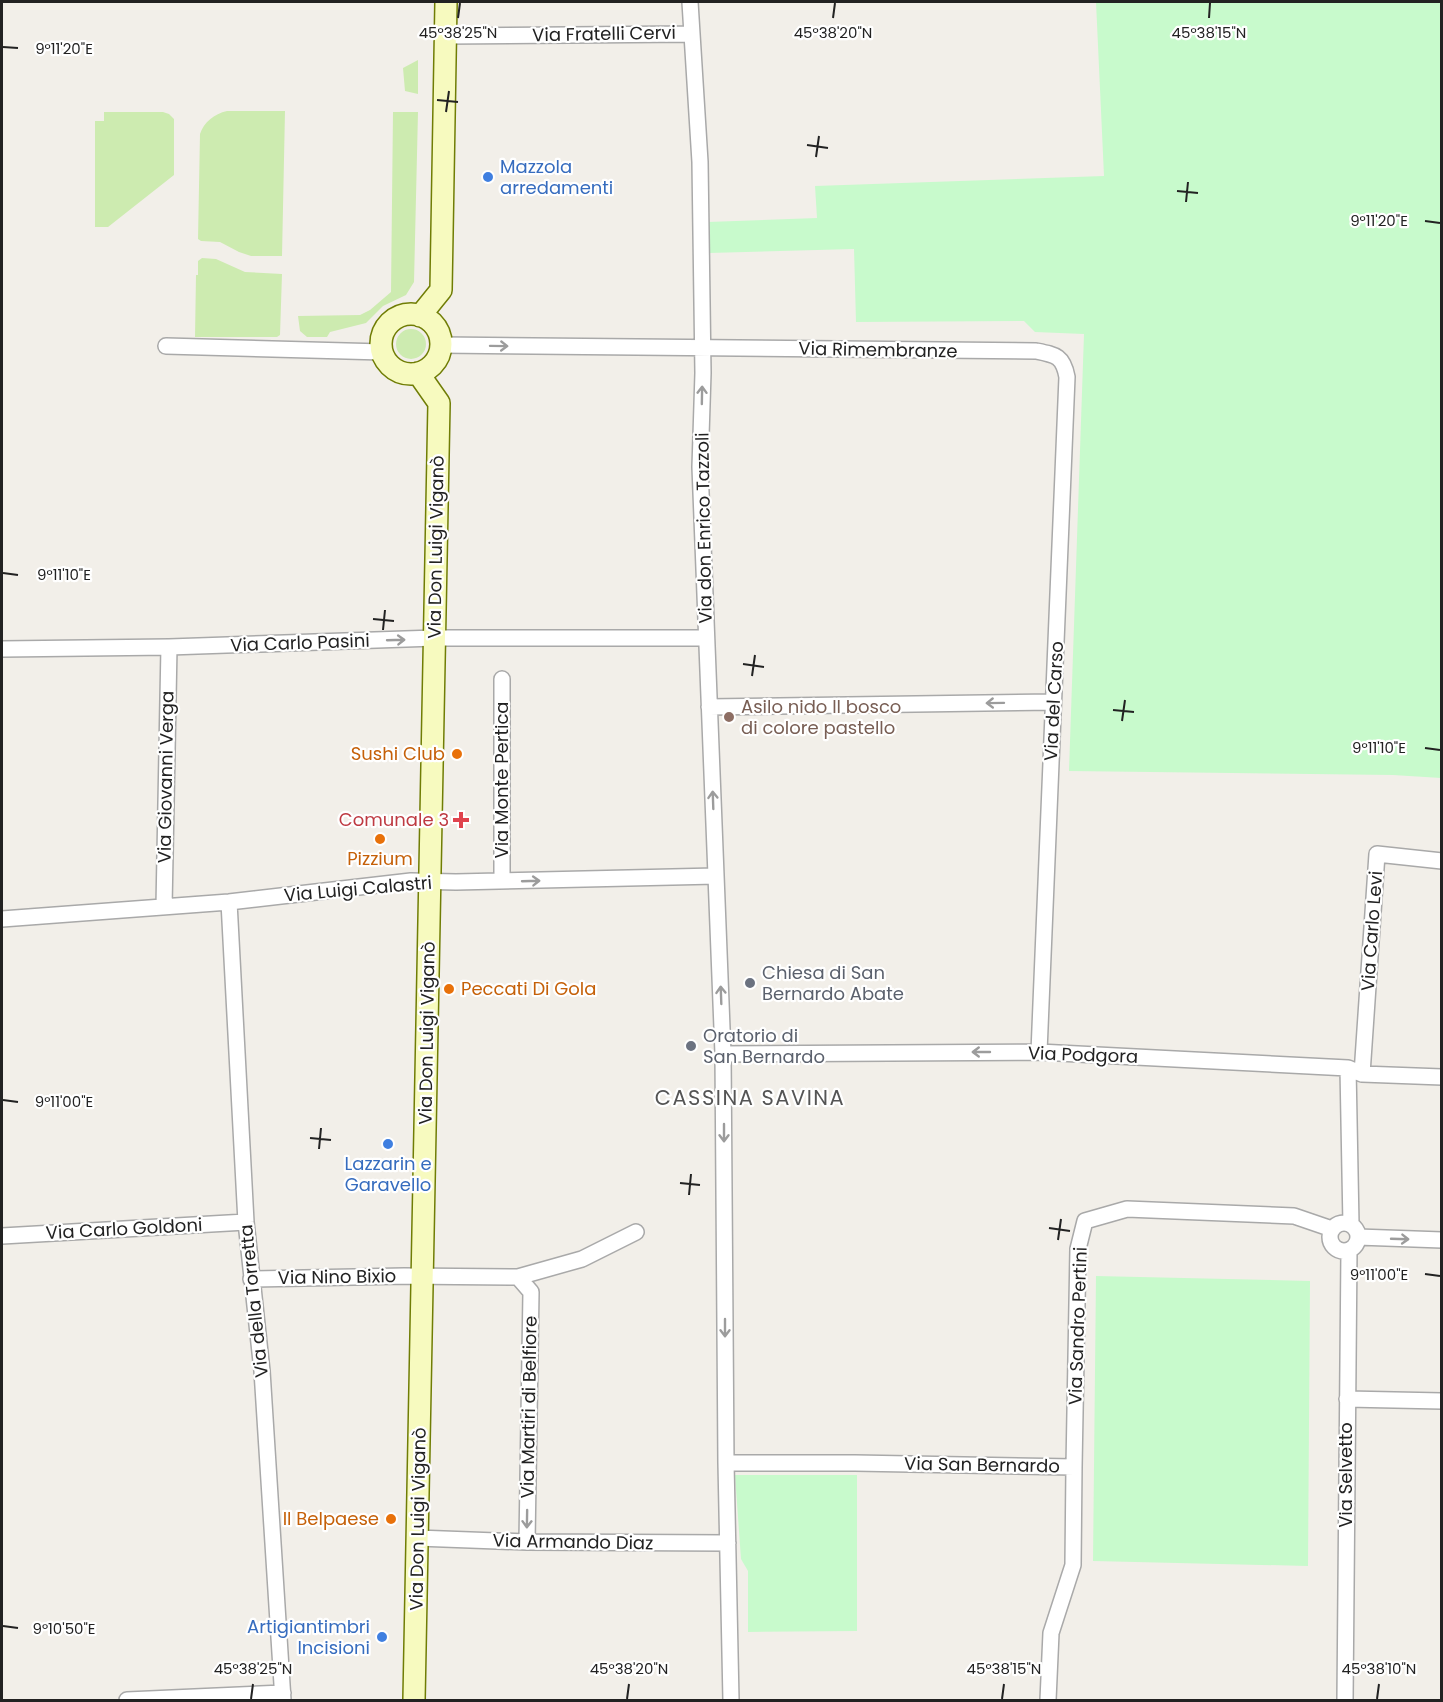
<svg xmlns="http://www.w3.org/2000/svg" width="1443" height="1702" viewBox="0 0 1443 1702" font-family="Poppins,sans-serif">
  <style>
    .grass { fill: #cdebb0 }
    .park { fill: #c8facc }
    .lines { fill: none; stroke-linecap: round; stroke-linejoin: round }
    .street-casing { stroke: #a9a9a9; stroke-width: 18 }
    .secondary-casing { stroke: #707d05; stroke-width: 24 }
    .street { stroke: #fff; stroke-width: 15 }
    .secondary { stroke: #f7fabf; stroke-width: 21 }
    .oneway { stroke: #9c9c9c }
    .ticks { fill: none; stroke: #222; stroke-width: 2 }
    .shop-dot { fill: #3f7fe0; stroke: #fff; stroke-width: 2 }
    .education-dot { fill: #8d6e63; stroke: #fff; stroke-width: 2 }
    .food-dot { fill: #e8710a; stroke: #fff; stroke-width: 2 }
    .health-dot { fill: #e0444e; stroke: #fff; stroke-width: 2 }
    .worship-dot { fill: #6b7280; stroke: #fff; stroke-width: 2 }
    .labels { text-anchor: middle; stroke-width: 4.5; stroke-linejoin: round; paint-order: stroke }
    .street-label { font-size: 18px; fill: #222; stroke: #fff }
    .shop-label { font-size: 18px; fill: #366cbe; stroke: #fff; text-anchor: start }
    .education-label { font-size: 18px; fill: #785e54; stroke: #fff; text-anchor: start }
    .food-label { font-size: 18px; fill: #c56008; stroke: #fff; text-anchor: end }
    .health-label { font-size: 18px; fill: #be3a42; stroke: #fff; text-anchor: end }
    .worship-label { font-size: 18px; fill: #5b616d; stroke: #fff; text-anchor: start }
    .quarter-label { font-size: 21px; letter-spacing: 1.5px; fill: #555; stroke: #fff }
    .ticks-label { font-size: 15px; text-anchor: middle; fill: #222; stroke: #fff; stroke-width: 4.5; stroke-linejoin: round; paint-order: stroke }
  </style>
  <rect width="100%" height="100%" fill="#f2efe9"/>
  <path class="grass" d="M 418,60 L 418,94 L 405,91 L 403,68 Z
    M 227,111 L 285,111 L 282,256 L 251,256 L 239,252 L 220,242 L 201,241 L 198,239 L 200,134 C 204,122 214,114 227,111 Z
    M 104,112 L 163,112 L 169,114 L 174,119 L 174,175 L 108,227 L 95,227 L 95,121 L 104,121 Z
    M 393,112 L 418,112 L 414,282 L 406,295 L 383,306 L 366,323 L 330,332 L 327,337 L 307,337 L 300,331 L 298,316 L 360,315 L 370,310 L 391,292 Z
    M 202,258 L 216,259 L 245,272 L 282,274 L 280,335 L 277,337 L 195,337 L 196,275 L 198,275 L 198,261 Z
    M396 344a15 15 0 1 1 30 0a15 15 0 1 1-30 0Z"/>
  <path class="park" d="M 1096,2 L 1441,2 L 1441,778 L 1393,775 L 1069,771 L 1084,334 L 1035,332 L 1024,321 L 856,322 L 854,249 L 709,253 L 708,222 L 817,218 L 815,186 L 1104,176 Z
    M 1096,1276 L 1310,1281 L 1308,1566 L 1093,1561 Z
    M 735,1475 L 857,1475 L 857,1631 L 748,1632 L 748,1571 L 741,1559 Z"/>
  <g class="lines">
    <defs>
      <path id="street" d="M 690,2 L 700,162 L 703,373 L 700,467 L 723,1054 L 726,1463 L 731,1700
        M 445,36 L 691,34
        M 441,345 L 1036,351 C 1056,355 1063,356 1067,377 L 1039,1052
        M 166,346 L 383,352
        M 2,649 L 169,647 L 435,638 L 706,638
        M 709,707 L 1053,702
        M 502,881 L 502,679
        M 229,902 L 246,1222 L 262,1371 L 283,1700
        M 164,907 L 169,647
        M 2,919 L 229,902 L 411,881 L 456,882 L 716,876
        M 723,1054 L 1039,1052 L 1348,1068 L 1362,1074 L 1442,1077
        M 1348,1068 L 1351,1225
        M 1362,1074 L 1377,854 L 1442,861
        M1330 1237a14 14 0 1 1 28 0a14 14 0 1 1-28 0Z
        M 2,1236 L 246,1222
        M 1358,1237 L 1442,1240
        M 518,1277 L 531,1292 L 527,1542
        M 251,1279 L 404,1276 L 518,1277 L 582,1259 L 636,1232
        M 1347,1399 L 1442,1401
        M 726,1463 L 855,1463 L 1074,1467 L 1073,1565 L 1051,1633 L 1048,1700
        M 1074,1467 L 1078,1249 L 1085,1221 L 1127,1209 L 1294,1216 L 1332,1229
        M 417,1538 L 527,1542 L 728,1543
        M 127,1700 L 283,1693
        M 1345,1700 L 1349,1250"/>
      <path id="secondary" d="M381 344a30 30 0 1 1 60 0a30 30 0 1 1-60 0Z
        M 420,316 L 441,290 L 446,2
        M 414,1700 L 439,403 L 418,373"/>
    </defs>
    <use href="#street" class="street-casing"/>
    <use href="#secondary" class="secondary-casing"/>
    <use href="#street" class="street"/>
    <use href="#secondary" class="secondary"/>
  </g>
  <defs><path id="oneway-shaft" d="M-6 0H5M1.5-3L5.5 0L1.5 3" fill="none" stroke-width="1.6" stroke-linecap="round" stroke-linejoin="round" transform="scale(1.5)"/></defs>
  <g class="oneway">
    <use href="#oneway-shaft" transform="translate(499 346) rotate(1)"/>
    <use href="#oneway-shaft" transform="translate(702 395) rotate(-89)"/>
    <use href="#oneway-shaft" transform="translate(396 640) rotate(-2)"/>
    <use href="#oneway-shaft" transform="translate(995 703) rotate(179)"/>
    <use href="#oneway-shaft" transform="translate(713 800) rotate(-92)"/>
    <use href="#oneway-shaft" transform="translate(531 881) rotate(-2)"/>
    <use href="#oneway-shaft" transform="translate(721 995) rotate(-92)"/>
    <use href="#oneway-shaft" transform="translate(981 1052) rotate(180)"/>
    <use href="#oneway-shaft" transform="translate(724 1133) rotate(90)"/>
    <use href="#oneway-shaft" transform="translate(1400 1239) rotate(2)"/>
    <use href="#oneway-shaft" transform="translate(725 1328) rotate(90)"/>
    <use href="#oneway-shaft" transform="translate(527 1519) rotate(91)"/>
  </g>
  <path class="ticks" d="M 458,18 L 460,3M 833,18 L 835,3M 1209,18 L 1210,3M 3,47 L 18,48M 437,100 L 458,102M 446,112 L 449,91M 807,145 L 828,148M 816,157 L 819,136M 1177,191 L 1198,193M 1186,202 L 1188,182M 1425,221 L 1440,223M 3,573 L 18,575M 373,619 L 394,621M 383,630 L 385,610M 743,664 L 764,667M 752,676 L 755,655M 1113,710 L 1134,712M 1122,721 L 1125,700M 1425,748 L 1440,750M 3,1100 L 18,1102M 310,1138 L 331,1140M 319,1149 L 321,1128M 680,1183 L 700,1185M 689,1195 L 691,1174M 1049,1228 L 1070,1231M 1058,1240 L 1061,1219M 1425,1274 L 1440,1276M 3,1626 L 18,1628M 251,1699 L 253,1684M 627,1699 L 629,1684M 1002,1699 L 1004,1684M 1377,1699 L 1379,1684"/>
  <g class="shop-dot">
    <circle cx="488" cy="177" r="6"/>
    <circle cx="388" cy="1144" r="6"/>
    <circle cx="382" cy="1637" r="6"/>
  </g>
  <circle class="education-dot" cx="729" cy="717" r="6"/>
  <g class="food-dot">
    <circle cx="457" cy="754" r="6"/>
    <circle cx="380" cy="839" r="6"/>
    <circle cx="449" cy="989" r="6"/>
    <circle cx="391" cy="1519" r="6"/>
  </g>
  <path class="health-dot" d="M458 811h6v6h6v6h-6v6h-6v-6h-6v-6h6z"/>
  <g class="worship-dot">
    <circle cx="750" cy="983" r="6"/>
    <circle cx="691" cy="1046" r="6"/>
  </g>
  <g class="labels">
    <g class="street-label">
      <text transform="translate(604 34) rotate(-1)" y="6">Via Fratelli Cervi</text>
      <text transform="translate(878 350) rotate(1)" y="6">Via Rimembranze</text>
      <text transform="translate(704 528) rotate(-91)" y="6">Via don Enrico Tazzoli</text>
      <text transform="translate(436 547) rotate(-89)" y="6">Via Don Luigi Viganò</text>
      <text transform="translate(300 643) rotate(-2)" y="6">Via Carlo Pasini</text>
      <text transform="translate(1054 701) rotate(-87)" y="6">Via del Carso</text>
      <text transform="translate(166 777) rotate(-89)" y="6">Via Giovanni Verga</text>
      <text transform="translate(502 780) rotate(-90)" y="6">Via Monte Pertica</text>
      <text transform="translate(358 889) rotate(-5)" y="6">Via Luigi Calastri</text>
      <text transform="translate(1372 931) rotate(-86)" y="6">Via Carlo Levi</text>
      <text transform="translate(427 1033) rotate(-89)" y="6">Via Don Luigi Viganò</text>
      <text transform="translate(1083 1055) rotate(2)" y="6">Via Podgora</text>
      <text transform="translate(124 1229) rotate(-3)" y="6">Via Carlo Goldoni</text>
      <text transform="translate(337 1277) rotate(-1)" y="6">Via Nino Bixio</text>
      <text transform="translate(254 1301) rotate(-96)" y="6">Via della Torretta</text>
      <text transform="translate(1078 1326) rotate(-88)" y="6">Via Sandro Pertini</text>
      <text transform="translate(529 1407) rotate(-89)" y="6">Via Martiri di Belfiore</text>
      <text transform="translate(982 1465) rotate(1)" y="6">Via San Bernardo</text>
      <text transform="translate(1346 1475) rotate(-90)" y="6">Via Selvetto</text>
      <text transform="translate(418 1519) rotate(-89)" y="6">Via Don Luigi Viganò</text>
      <text transform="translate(573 1542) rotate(1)" y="6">Via Armando Diaz</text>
    </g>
    <g class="shop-label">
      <text x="500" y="173">Mazzola<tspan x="500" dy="21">arredamenti</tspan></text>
      <text x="388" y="1170" text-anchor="middle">Lazzarin e<tspan x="388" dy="21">Garavello</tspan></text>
      <text x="370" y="1633" text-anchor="end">Artigiantimbri<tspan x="370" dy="21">Incisioni</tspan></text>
    </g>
    <g class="education-label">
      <text x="741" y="713">Asilo nido Il bosco<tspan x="741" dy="21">di colore pastello</tspan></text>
    </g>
    <g class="food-label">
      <text x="445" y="760">Sushi Club</text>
      <text x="380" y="865" text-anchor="middle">Pizzium</text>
      <text x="461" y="995" text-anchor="start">Peccati Di Gola</text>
      <text x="379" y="1525">Il Belpaese</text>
    </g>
    <g class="health-label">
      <text x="449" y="826">Comunale 3</text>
    </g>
    <g class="worship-label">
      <text x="762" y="979">Chiesa di San<tspan x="762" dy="21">Bernardo Abate</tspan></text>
      <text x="703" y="1042">Oratorio di<tspan x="703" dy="21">San Bernardo</tspan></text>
    </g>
    <g class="quarter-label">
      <text x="750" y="1105">CASSINA SAVINA</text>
    </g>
  </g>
  <g class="ticks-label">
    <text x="458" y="38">45°38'25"N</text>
    <text x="833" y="38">45°38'20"N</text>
    <text x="1209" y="38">45°38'15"N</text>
    <text x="64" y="54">9°11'20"E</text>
    <text x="1379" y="226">9°11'20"E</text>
    <text x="64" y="580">9°11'10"E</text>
    <text x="1379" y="753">9°11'10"E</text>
    <text x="64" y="1107">9°11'00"E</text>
    <text x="1379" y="1280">9°11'00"E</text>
    <text x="64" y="1634">9°10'50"E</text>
    <text x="253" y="1674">45°38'25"N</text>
    <text x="629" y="1674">45°38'20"N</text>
    <text x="1004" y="1674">45°38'15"N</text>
    <text x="1379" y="1674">45°38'10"N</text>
  </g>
  <rect width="1443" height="1702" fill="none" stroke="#222222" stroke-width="6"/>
</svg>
